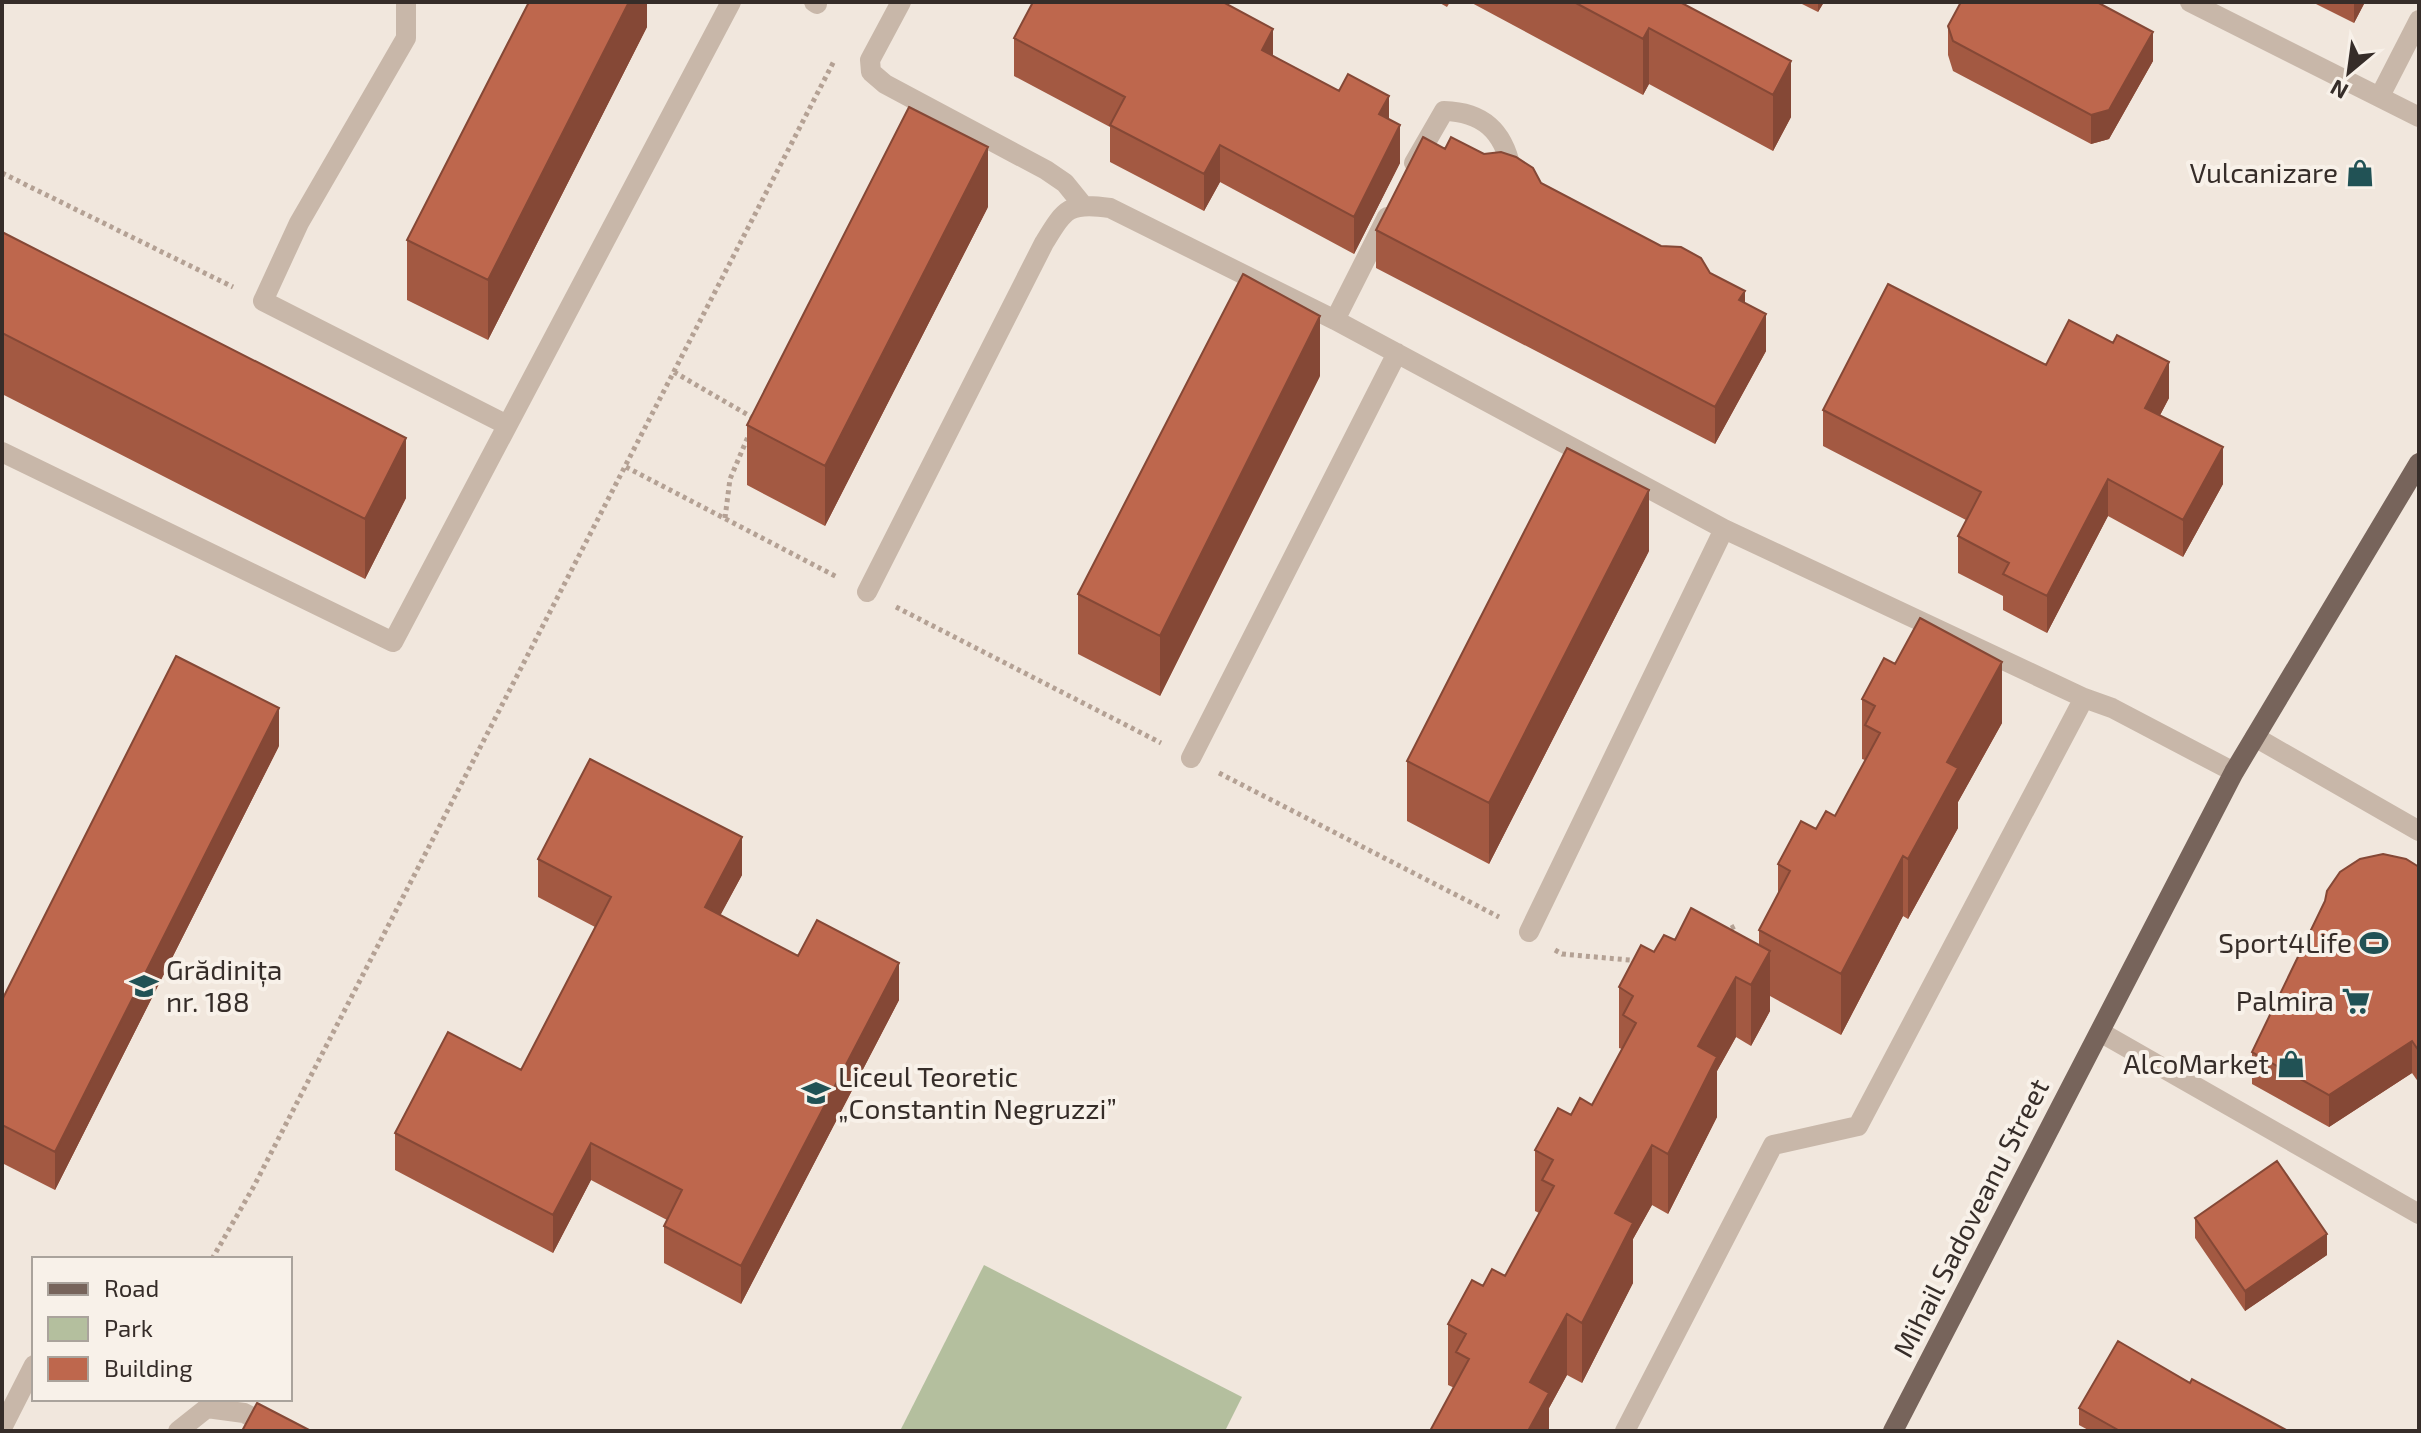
<svg xmlns="http://www.w3.org/2000/svg" width="2421" height="1433" viewBox="0 0 2421 1433" font-family="'Exo 2',sans-serif">
  <style>
    .green { fill: #b4bf9e }
    .lines { fill: none; stroke-linecap: round; stroke-linejoin: round }
    .path { stroke: #b4a194; stroke-width: 5; stroke-dasharray: 4 4; stroke-linecap: butt }
    .minor { stroke: #c8b7a9; stroke-width: 20 }
    .major { stroke: #77645b; stroke-width: 20 }
    .wall { fill: #a35942 }
    .shaded-wall { fill: #854836 }
    .building { fill: #be674d; stroke: #854836; stroke-width: 2 }
    .labels { text-anchor: middle; stroke-width: 8; stroke-linejoin: round; paint-order: stroke }
    .poi-label { font-size: 28px; fill: #362d29; stroke: #f8f1e9; text-anchor: end }
    .street-label { font-size: 28px; fill: #362d29; stroke: #f8f1e9 }
  </style>
  <rect width="100%" height="100%" fill="#f1e7dd"/>
  <path class="green" d="M 984,1265 L 1242,1397 L 1225,1431 L 900,1431 Z"/>
  <g class="lines">
    <path class="path" d="M 2,173 L 233,287
      M 674,372 L 755,419
      M 626,467 L 837,577
      M 725,518 L 730,479 L 750,432
      M 896,607 L 1161,743
      M 1219,773 L 1499,917
      M 1724,932 L 1737,925
      M 1555,950 L 1562,954 L 1640,961
      M 212,1259 L 254,1186 L 834,61"/>
    <path class="minor" d="M 406,2 L 406,38 L 299,223 L 263,301 L 507,425
      M 814,2 L 817,4
      M 901,2 L 870,60 L 871,72 L 885,84 L 1046,170 L 1065,183 L 1082,204
      M 2190,2 L 2419,117
      M 2380,96 L 2419,20
      M 1414,163 L 1444,111 C 1483,112 1503,131 1511,168 L 1522,174
      M 1335,320 L 1387,217
      M 2,452 L 393,642 L 731,2
      M 867,592 L 1044,243 C 1065,209 1068,202 1110,208 L 1335,320 L 1724,529 L 2084,698 L 2112,708 L 2234,772
      M 2255,737 L 2419,831
      M 1191,758 L 1397,353
      M 1529,932 L 1724,529
      M 2100,1032 L 2419,1214
      M 2,1428 L 34,1365
      M 178,1431 L 207,1408 L 244,1413 L 280,1431
      M 1625,1431 L 1773,1145 L 1858,1126 L 2084,698"/>
    <path class="major" d="M 1893,1431 L 2234,772 L 2419,463"/>
  </g>
  <path class="wall" d="M 647,2 L 647,27 L 488,340 L 407,300 L 407,240 Z
    M 1438,2 L 1450,2 L 1447,7 Z
    M 1470,2 L 1680,2 L 1791,61 L 1791,117 L 1773,151 L 1649,84 L 1643,95 Z
    M 1798,2 L 1824,2 L 1818,12 Z
    M 2312,2 L 2365,2 L 2354,23 Z
    M 1948,26 L 2153,61 L 2109,139 L 2091,144 L 1953,71 L 1948,55 Z
    M 1014,38 L 1273,56 L 1389,119 L 1400,163 L 1354,254 L 1220,182 L 1204,211 L 1110,162 L 1110,127 L 1014,76 Z
    M 1445,149 L 1541,183 L 1710,273 L 1745,303 L 1766,351 L 1715,444 L 1376,268 L 1376,230 Z
    M 988,207 L 825,526 L 747,485 L 747,425 Z
    M 2,232 L 406,498 L 365,579 L 2,394 Z
    M 2046,365 L 2169,398 L 2160,415 L 2223,484 L 2183,557 L 2108,516 L 2047,633 L 2003,610 L 2003,596 L 1958,573 L 1958,536 L 1966,520 L 1823,446 L 1823,410 Z
    M 1320,376 L 1160,696 L 1078,654 L 1078,594 Z
    M 1649,551 L 1489,864 L 1407,821 L 1407,761 Z
    M 1862,699 L 2002,723 L 1958,802 L 1958,828 L 1908,919 L 1903,916 L 1841,1035 L 1770,996 L 1770,1011 L 1751,1046 L 1736,1037 L 1717,1071 L 1717,1117 L 1668,1214 L 1652,1205 L 1633,1239 L 1633,1283 L 1582,1383 L 1567,1375 L 1549,1408 L 1549,1431 L 1448,1385 L 1448,1324 L 1483,1286 L 1505,1276 L 1539,1213 L 1535,1211 L 1535,1150 L 1571,1115 L 1592,1105 L 1622,1049 L 1619,1048 L 1619,987 L 1654,952 L 1675,940 L 1759,945 L 1759,930 L 1778,894 L 1778,864 L 1816,829 L 1835,816 L 1865,760 L 1862,759 Z
    M 279,746 L 55,1190 L 2,1163 L 2,1000 Z
    M 538,859 L 742,875 L 720,915 L 798,956 L 899,1000 L 741,1304 L 664,1263 L 664,1226 L 667,1220 L 591,1180 L 553,1253 L 395,1170 L 395,1133 L 521,1070 L 595,927 L 538,897 Z
    M 2419,867 L 2419,1083 L 2412,1073 L 2329,1127 L 2252,1084 L 2252,1052 Z
    M 2195,1218 L 2327,1255 L 2245,1311 L 2195,1238 Z
    M 2190,1383 L 2288,1431 L 2090,1431 L 2079,1425 L 2079,1408 Z"/>
  <path class="shaded-wall" d="M 629,2 L 647,2 L 647,27 L 488,340 L 488,280 Z
    M 1818,2 L 1824,2 L 1818,12 Z
    M 2354,2 L 2365,2 L 2354,23 Z
    M 1649,28 L 1649,84 L 1643,95 L 1643,39 Z
    M 1273,29 L 1273,66 L 1262,50 Z
    M 2153,32 L 2153,61 L 2109,139 L 2091,144 L 2091,115 Z
    M 1791,61 L 1791,117 L 1773,151 L 1773,95 Z
    M 1389,96 L 1389,134 L 1379,114 Z
    M 1400,125 L 1400,163 L 1354,254 L 1354,217 Z
    M 1220,145 L 1220,182 L 1204,211 L 1204,174 Z
    M 988,147 L 988,207 L 825,526 L 825,466 Z
    M 1745,291 L 1745,328 L 1739,300 Z
    M 1766,314 L 1766,351 L 1715,444 L 1715,407 Z
    M 1320,316 L 1320,376 L 1160,696 L 1160,636 Z
    M 2169,362 L 2169,398 L 2145,444 L 2145,408 Z
    M 406,438 L 406,498 L 365,579 L 365,519 Z
    M 2223,447 L 2223,484 L 2183,557 L 2183,520 Z
    M 2108,479 L 2108,516 L 2047,633 L 2047,596 Z
    M 1649,490 L 1649,551 L 1489,864 L 1489,803 Z
    M 2002,662 L 2002,723 L 1958,802 L 1958,828 L 1908,919 L 1908,859 L 1947,762 Z
    M 279,708 L 279,746 L 55,1190 L 55,1152 Z
    M 742,837 L 742,875 L 705,944 L 705,907 Z
    M 1903,856 L 1903,916 L 1841,1035 L 1841,974 Z
    M 1770,951 L 1770,1011 L 1751,1046 L 1751,985 Z
    M 899,963 L 899,1000 L 741,1304 L 741,1266 Z
    M 1736,977 L 1736,1037 L 1717,1071 L 1717,1117 L 1668,1214 L 1668,1154 L 1698,1046 Z
    M 2412,1041 L 2412,1073 L 2329,1127 L 2329,1095 Z
    M 591,1143 L 591,1180 L 553,1253 L 553,1215 Z
    M 1652,1145 L 1652,1205 L 1633,1239 L 1633,1283 L 1582,1383 L 1582,1323 L 1615,1213 Z
    M 2327,1234 L 2327,1255 L 2245,1311 L 2245,1291 Z
    M 1567,1314 L 1567,1375 L 1549,1408 L 1549,1431 L 1528,1431 L 1530,1382 Z"/>
  <path class="building" d="M 529,2 L 629,2 L 488,280 L 407,240 Z
    M 1033,2 L 1223,2 L 1273,29 L 1262,50 L 1339,91 L 1348,74 L 1389,96 L 1379,114 L 1400,125 L 1354,217 L 1220,145 L 1204,174 L 1110,125 L 1125,97 L 1014,38 Z
    M 1574,2 L 1680,2 L 1791,61 L 1773,95 L 1649,28 L 1643,39 Z
    M 1961,2 L 2097,2 L 2153,32 L 2109,110 L 2091,115 L 1953,41 L 1948,26 Z
    M 909,107 L 988,147 L 825,466 L 747,425 Z
    M 1423,137 L 1445,149 L 1451,137 L 1484,154 L 1501,152 L 1516,157 L 1533,168 L 1541,183 L 1661,246 L 1681,247 L 1701,258 L 1710,273 L 1745,291 L 1739,300 L 1766,314 L 1715,407 L 1376,230 Z
    M 2,232 L 406,438 L 365,519 L 2,333 Z
    M 1243,274 L 1320,316 L 1160,636 L 1078,594 Z
    M 1888,284 L 2046,365 L 2069,320 L 2113,343 L 2117,335 L 2169,362 L 2145,408 L 2223,447 L 2183,520 L 2108,479 L 2047,596 L 2003,574 L 2009,563 L 1958,536 L 1981,492 L 1823,410 Z
    M 1567,448 L 1649,490 L 1489,803 L 1407,761 Z
    M 1920,618 L 2002,662 L 1947,762 L 1958,768 L 1908,859 L 1903,856 L 1841,974 L 1759,930 L 1790,871 L 1778,864 L 1801,821 L 1816,829 L 1826,811 L 1835,816 L 1880,733 L 1865,725 L 1875,706 L 1862,699 L 1884,658 L 1895,664 Z
    M 176,656 L 279,708 L 55,1152 L 2,1125 L 2,1000 Z
    M 590,759 L 742,837 L 705,907 L 798,956 L 817,920 L 899,963 L 741,1266 L 664,1226 L 682,1190 L 591,1143 L 553,1215 L 395,1133 L 448,1032 L 521,1070 L 611,897 L 538,859 Z
    M 2383,854 L 2406,859 L 2419,867 L 2419,1051 L 2412,1041 L 2329,1095 L 2252,1052 L 2325,901 L 2327,891 L 2340,872 L 2360,859 Z
    M 1691,908 L 1770,951 L 1751,985 L 1736,977 L 1698,1046 L 1717,1057 L 1668,1154 L 1652,1145 L 1615,1213 L 1633,1223 L 1582,1323 L 1567,1314 L 1530,1382 L 1549,1393 L 1528,1431 L 1430,1431 L 1469,1359 L 1456,1352 L 1466,1334 L 1448,1324 L 1472,1280 L 1483,1286 L 1492,1269 L 1505,1276 L 1554,1186 L 1542,1180 L 1553,1160 L 1535,1150 L 1558,1108 L 1571,1115 L 1580,1098 L 1592,1105 L 1636,1023 L 1623,1015 L 1633,996 L 1619,987 L 1641,945 L 1654,952 L 1664,935 L 1675,940 Z
    M 2277,1161 L 2327,1234 L 2245,1291 L 2195,1218 Z
    M 2118,1341 L 2190,1383 L 2192,1379 L 2288,1431 L 2120,1431 L 2079,1408 Z
    M 257,1403 L 311,1431 L 242,1431 Z"/>
  <defs>
    <symbol id="shop-bare" viewBox="-9 -9 18 18"><path d="M-5-2.5h2.3a2.7 3.5 0 0 1 5.4 0H5L5.5 6h-11ZM-1.5-2.5h3a1.5 2.3 0 0 0-3 0Z" fill="#215255" stroke="#f8f1e9" stroke-width="2.5" paint-order="stroke"/></symbol>
    <symbol id="stadium-bare" viewBox="-9 -9 18 18"><path d="M0-5a6.5 5 0 1 0 0 10a6.5 5 0 1 0 0-10ZM-3.5-1.8h7v3.6h-7Z" fill="#215255" stroke="#f8f1e9" stroke-width="2.5" paint-order="stroke"/></symbol>
    <symbol id="school-bare" viewBox="-9 -9 18 18"><path d="M0-5L7-2L0 1L-7-2ZM-4 1L0 2.5L4 1V4Q0 6-4 4Z" fill="#215255" stroke="#f8f1e9" stroke-width="2.5" paint-order="stroke"/></symbol>
    <symbol id="supermarket-bare" viewBox="-9 -9 18 18"><path d="M-6-5.5h2.5l.6 2H6L4.5 2H-2.5L-4.4-4H-6ZM-1.5 3.2a1.3 1.3 0 1 0 .1 0ZM3 3.2a1.3 1.3 0 1 0 .1 0Z" fill="#215255" stroke="#f8f1e9" stroke-width="2.5" paint-order="stroke"/></symbol>
  </defs>
  <g fill-rule="evenodd">
    <use href="#shop-bare" x="2340" y="153" width="40" height="40"/>
    <use href="#stadium-bare" x="2354" y="923" width="40" height="40"/>
    <use href="#school-bare" x="124" y="966" width="40" height="40"/>
    <use href="#supermarket-bare" x="2336" y="981" width="40" height="40"/>
    <use href="#shop-bare" x="2271" y="1044" width="40" height="40"/>
    <use href="#school-bare" x="796" y="1073" width="40" height="40"/>
  </g>
  <g class="labels">
    <g class="poi-label">
      <text x="2338" y="183">Vulcanizare</text>
      <text x="2352" y="953">Sport4Life</text>
      <text x="166" y="980" text-anchor="start">Grădinița<tspan x="166" dy="32">nr. 188</tspan></text>
      <text x="2334" y="1011">Palmira</text>
      <text x="2269" y="1074">AlcoMarket</text>
      <text x="838" y="1087" text-anchor="start">Liceul Teoretic<tspan x="838" dy="32">„Constantin Negruzzi”</tspan></text>
    </g>
    <g class="street-label">
      <text transform="translate(1971 1218) rotate(-63)" y="10">Mihail Sadoveanu Street</text>
    </g>
  </g>
  <rect width="2421" height="1433" fill="none" stroke="#362d29" stroke-width="8"/>
  <rect x="32" y="1257" width="260" height="144" fill="#f8f1e9" stroke="#aaa39c" stroke-width="2"/>
  <rect x="48" y="1283" width="40" height="12" fill="#77645b" stroke="#aaa39c" stroke-width="2"/>
  <text x="104" y="1297" font-size="24" fill="#362d29">Road</text>
  <rect x="48" y="1317" width="40" height="24" fill="#b4bf9e" stroke="#aaa39c" stroke-width="2"/>
  <text x="104" y="1337" font-size="24" fill="#362d29">Park</text>
  <rect x="48" y="1357" width="40" height="24" fill="#be674d" stroke="#aaa39c" stroke-width="2"/>
  <text x="104" y="1377" font-size="24" fill="#362d29">Building</text>
  <g transform="translate(2349 72) rotate(209)" stroke="#f8f1e9" stroke-width="6" paint-order="stroke">
  <path d="M0-6L14 30L0 20L-14 30Z" fill="#362d29"/>
  <text y="-12" font-size="22" font-weight="bold" text-anchor="middle" fill="#362d29">N</text>
  </g>
</svg>
